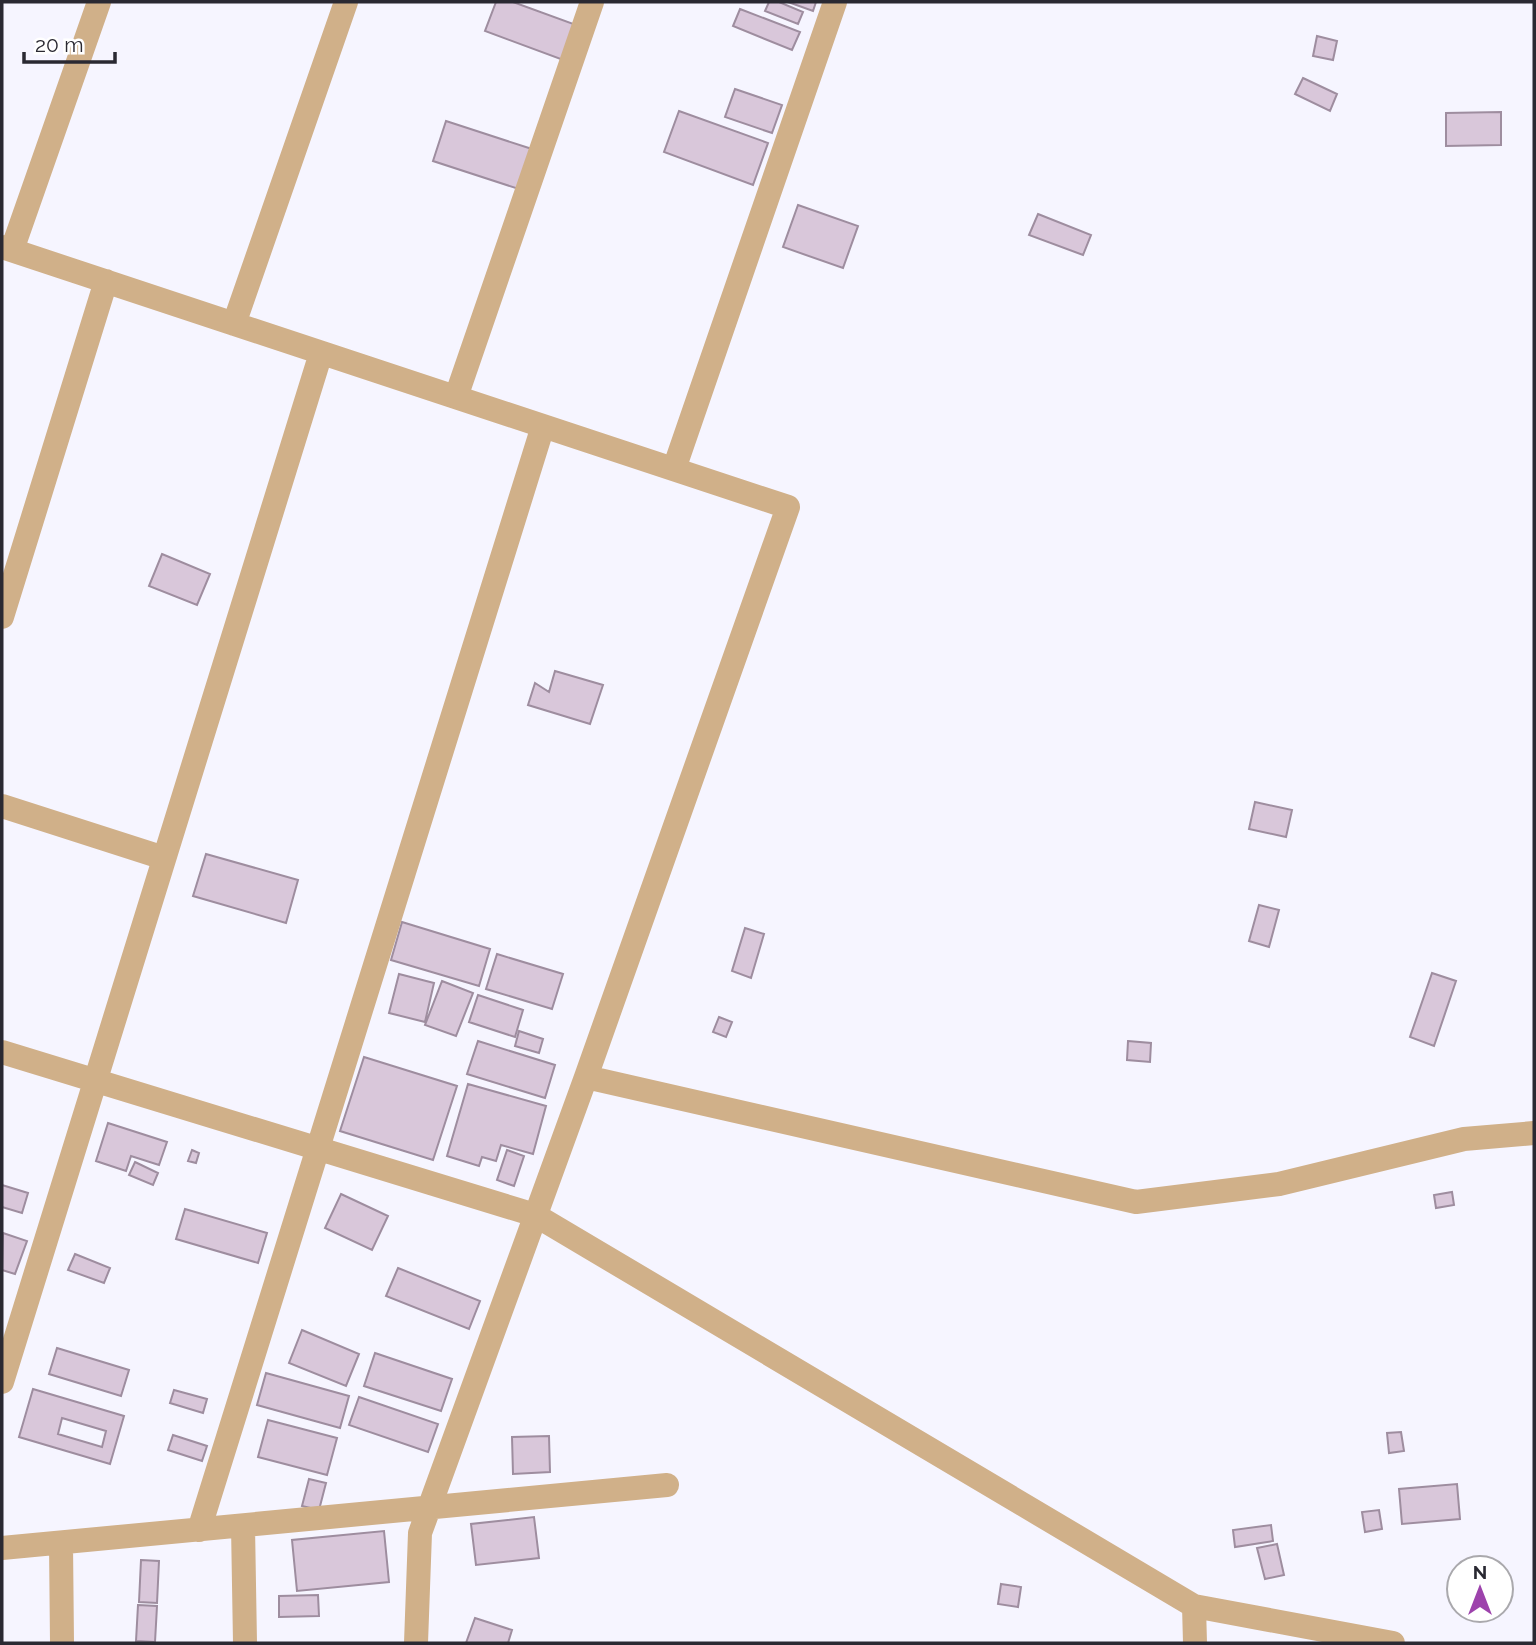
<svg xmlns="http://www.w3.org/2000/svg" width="1536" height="1645" viewBox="0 0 1536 1645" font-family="Raleway,sans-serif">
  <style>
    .building { fill: #d9c7da; stroke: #9e8d9f; stroke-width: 2; fill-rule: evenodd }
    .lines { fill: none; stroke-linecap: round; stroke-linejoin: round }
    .street { stroke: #d0b089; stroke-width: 24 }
  </style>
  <rect width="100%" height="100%" fill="#f6f5ff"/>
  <path class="building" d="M 496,2 L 513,2 L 579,26 L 566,61 L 485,31 Z
    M 769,2 L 779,2 L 803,12 L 798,24 L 765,11 Z
    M 788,2 L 816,2 L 813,11 Z
    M 740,9 L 800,32 L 792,50 L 733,26 Z
    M 1317,36 L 1337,41 L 1333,60 L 1313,56 Z
    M 1303,78 L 1337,94 L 1330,111 L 1295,94 Z
    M 735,89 L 782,105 L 772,133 L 725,117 Z
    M 679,111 L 768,143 L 753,185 L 664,152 Z
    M 1501,112 L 1501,145 L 1446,146 L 1446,113 Z
    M 446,121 L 535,150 L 522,190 L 433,161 Z
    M 798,205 L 858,226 L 843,268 L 783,247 Z
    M 1038,214 L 1091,235 L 1083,255 L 1029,235 Z
    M 162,554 L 210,574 L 197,605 L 149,586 Z
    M 555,671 L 603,685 L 590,724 L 528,705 L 535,683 L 549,692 Z
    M 1255,802 L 1292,810 L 1286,837 L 1249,829 Z
    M 206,854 L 298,880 L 286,923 L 193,896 Z
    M 1259,905 L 1279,910 L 1269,947 L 1249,941 Z
    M 402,922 L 490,949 L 479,986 L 391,960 Z
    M 745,928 L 764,934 L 751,978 L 732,971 Z
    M 497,954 L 563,974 L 552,1009 L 486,989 Z
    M 1432,973 L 1456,981 L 1434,1046 L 1410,1037 Z
    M 399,974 L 434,983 L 425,1022 L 389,1013 Z
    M 442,981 L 473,993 L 456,1036 L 425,1025 Z
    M 478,995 L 523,1010 L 515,1037 L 469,1022 Z
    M 719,1017 L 732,1022 L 726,1037 L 713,1032 Z
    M 519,1031 L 543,1039 L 539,1053 L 515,1046 Z
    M 478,1041 L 555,1065 L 545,1098 L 467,1074 Z
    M 1128,1041 L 1151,1043 L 1150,1062 L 1127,1060 Z
    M 364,1057 L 457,1086 L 433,1160 L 340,1131 Z
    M 468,1084 L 546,1106 L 533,1154 L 501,1145 L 496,1161 L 482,1157 L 479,1166 L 447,1156 Z
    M 108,1123 L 167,1142 L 159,1165 L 131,1156 L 126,1171 L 96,1161 Z
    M 192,1150 L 199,1153 L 196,1163 L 188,1161 Z
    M 507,1150 L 524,1156 L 514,1186 L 497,1180 Z
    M 135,1162 L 158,1173 L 153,1185 L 129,1175 Z
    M 2,1185 L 28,1193 L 22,1213 L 2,1207 Z
    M 1452,1192 L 1454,1205 L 1436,1208 L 1434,1195 Z
    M 341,1194 L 388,1216 L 372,1250 L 325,1228 Z
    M 185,1209 L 267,1233 L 258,1263 L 176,1239 Z
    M 3,1233 L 27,1241 L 15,1274 L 2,1270 Z
    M 75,1254 L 110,1268 L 104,1283 L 68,1270 Z
    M 398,1268 L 480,1301 L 469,1329 L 386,1296 Z
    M 302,1330 L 359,1354 L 346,1386 L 289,1363 Z
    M 57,1348 L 129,1370 L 121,1396 L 49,1374 Z
    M 375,1353 L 452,1379 L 441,1411 L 364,1386 Z
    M 266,1373 L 349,1396 L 340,1428 L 257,1405 Z
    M 33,1389 L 124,1416 L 110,1464 L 19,1437 ZM 62,1418 L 106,1431 L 102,1447 L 58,1434 Z
    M 174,1390 L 207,1399 L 203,1413 L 170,1403 Z
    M 359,1397 L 438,1424 L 428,1452 L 349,1425 Z
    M 268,1420 L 337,1438 L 327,1475 L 258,1457 Z
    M 1401,1432 L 1404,1451 L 1389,1453 L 1387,1433 Z
    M 173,1435 L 207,1446 L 202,1461 L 168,1450 Z
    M 549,1436 L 550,1472 L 513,1474 L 512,1437 Z
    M 309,1479 L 326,1483 L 319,1510 L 302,1506 Z
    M 1457,1484 L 1460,1519 L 1402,1524 L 1399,1489 Z
    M 1379,1510 L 1382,1529 L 1365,1532 L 1362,1512 Z
    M 534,1517 L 539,1558 L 476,1565 L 471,1524 Z
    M 1271,1525 L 1273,1541 L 1235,1547 L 1233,1530 Z
    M 384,1531 L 389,1582 L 297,1591 L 292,1540 Z
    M 1277,1544 L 1284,1575 L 1265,1579 L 1257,1548 Z
    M 141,1560 L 159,1561 L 157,1603 L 139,1602 Z
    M 1001,1584 L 1021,1587 L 1018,1607 L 998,1604 Z
    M 318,1595 L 319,1616 L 279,1617 L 279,1596 Z
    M 138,1605 L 157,1606 L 155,1642 L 136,1641 Z
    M 475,1618 L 512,1630 L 508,1643 L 466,1643 Z"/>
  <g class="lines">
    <path class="street" d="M 2,247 L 788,507 L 586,1077 L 420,1533 L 416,1643
      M 12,250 L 99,2
      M 234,324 L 346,2
      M 456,397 L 592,2
      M 674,469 L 835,2
      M 2,617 L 106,281
      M 2,806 L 164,858
      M 2,1052 L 535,1215 L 1194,1606 L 1393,1643
      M 586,1077 L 1136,1202 L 1279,1184 L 1464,1139 L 1534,1133
      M 2,1382 L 321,353
      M 243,1526 L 245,1643
      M 199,1530 L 543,426
      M 61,1543 L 62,1643
      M 2,1548 L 667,1485
      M 1194,1606 L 1195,1643"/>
  </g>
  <rect width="1536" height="1645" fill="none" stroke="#2a2932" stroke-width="7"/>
  <g transform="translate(1480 1589)"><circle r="33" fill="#ffffff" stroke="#aaa9ad" stroke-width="2"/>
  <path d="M0-5L12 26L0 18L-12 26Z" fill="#9d42ac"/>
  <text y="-10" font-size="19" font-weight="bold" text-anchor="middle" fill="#2a2932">N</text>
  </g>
  <path d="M24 52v10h91v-10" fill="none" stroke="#2a2932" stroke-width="3.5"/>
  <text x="35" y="52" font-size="21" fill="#2a2932" stroke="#ffffff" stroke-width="5" paint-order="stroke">20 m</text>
</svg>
